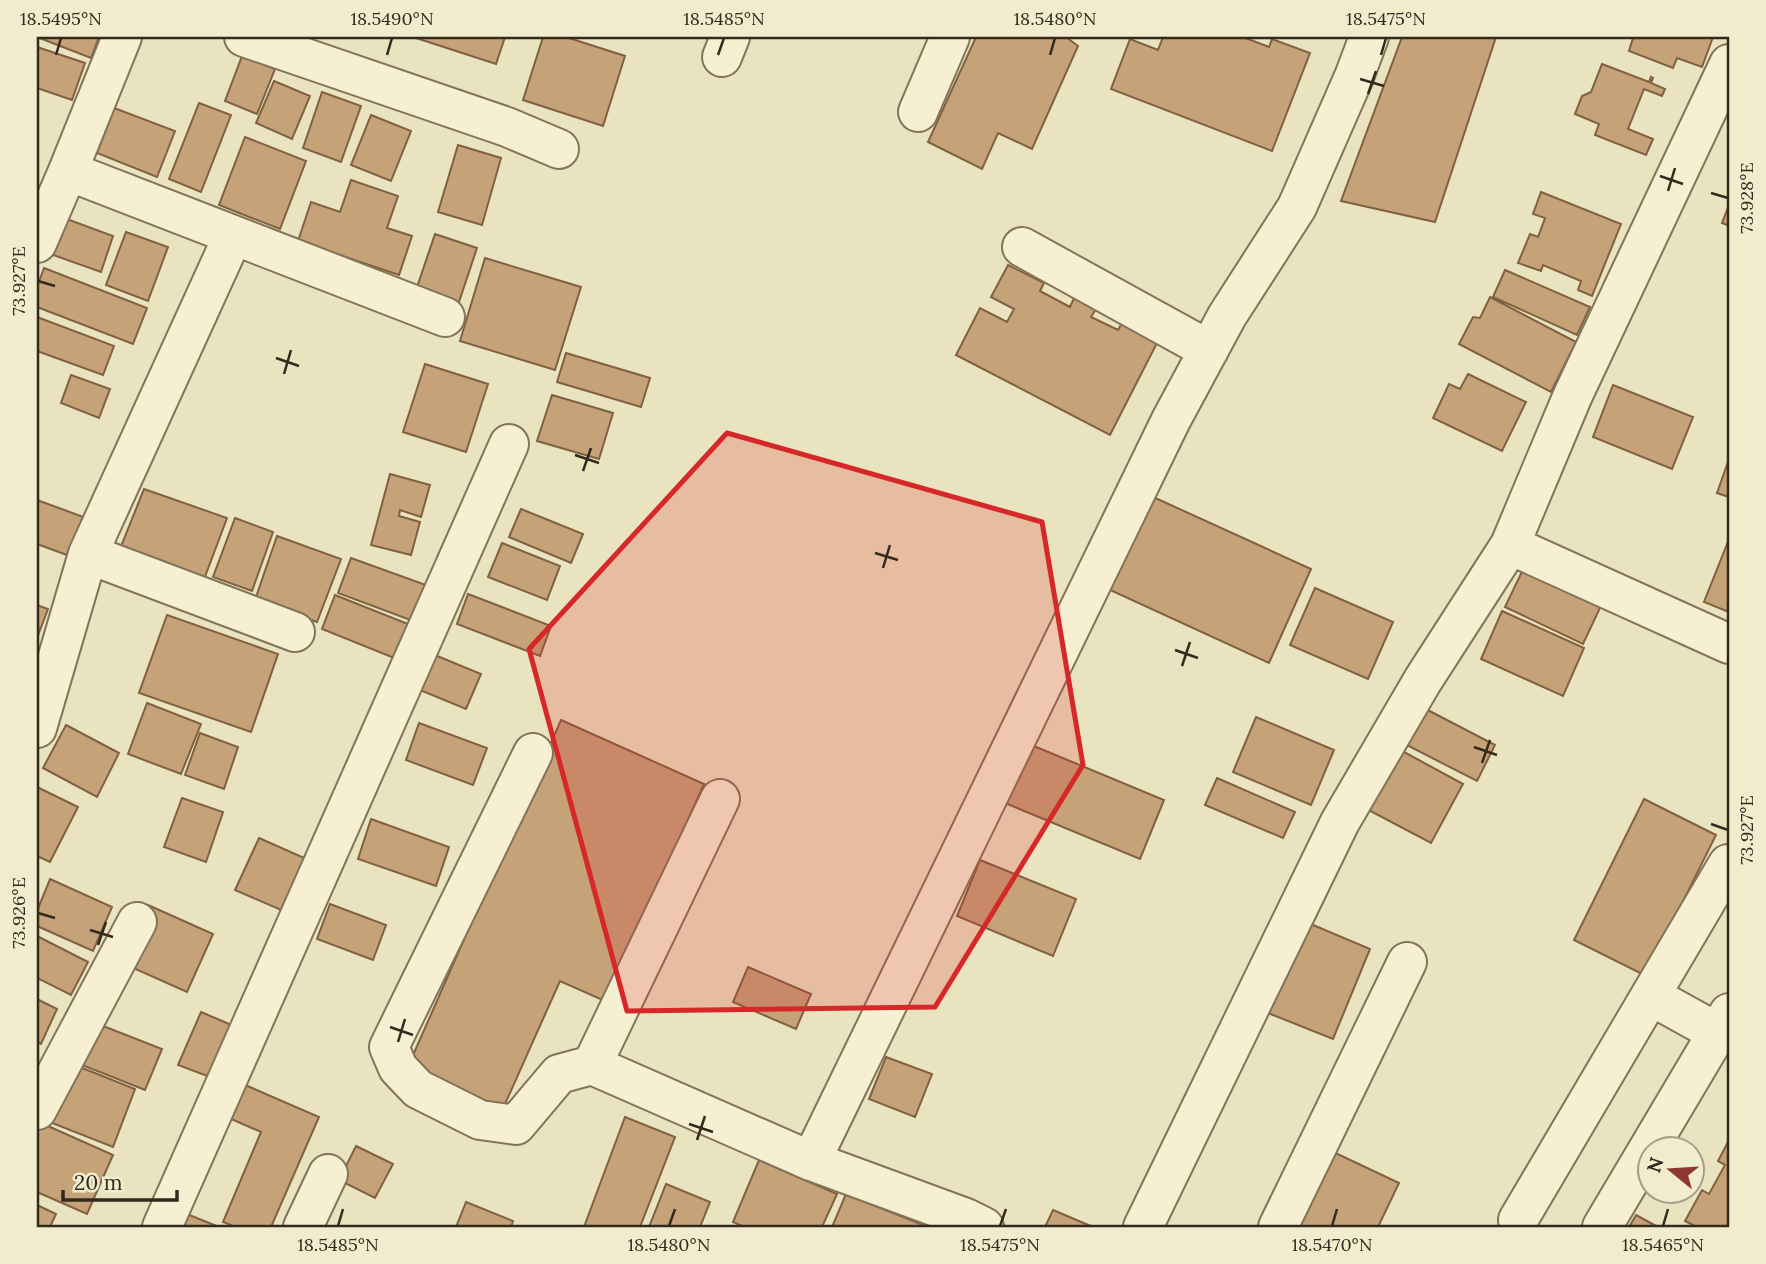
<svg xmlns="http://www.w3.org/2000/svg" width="1766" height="1264" viewBox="0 0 1766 1264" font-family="Lora,serif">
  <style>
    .building { fill: #c6a278; stroke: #7f6141; stroke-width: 2 }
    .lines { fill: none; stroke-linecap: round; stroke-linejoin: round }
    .minor-casing { stroke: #827459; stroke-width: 42 }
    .minor { stroke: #f6efd2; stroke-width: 38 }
    .marked { fill: #d62828; fill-opacity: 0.2; stroke: #d62828; stroke-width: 5; stroke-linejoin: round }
    .ticks { fill: none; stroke: #332a1d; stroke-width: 2.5 }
    .neatline { fill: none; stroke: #332a1d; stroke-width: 2.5 }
    .ticks-label { font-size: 18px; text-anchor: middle; fill: #332a1d }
  </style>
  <rect width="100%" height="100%" fill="#eae3c0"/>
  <path class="building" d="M 37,37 L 99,37 L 91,58 Z
    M 413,37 L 505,37 L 496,64 Z
    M 543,37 L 566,37 L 625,56 L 603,126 L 523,100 Z
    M 976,37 L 1066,37 L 1078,46 L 1032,149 L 998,133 L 982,169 L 928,142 Z
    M 1163,37 L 1243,37 L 1269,47 L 1272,39 L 1310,53 L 1272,151 L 1111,89 L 1130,39 L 1158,50 Z
    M 1402,37 L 1496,37 L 1435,222 L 1341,201 Z
    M 1629,37 L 1713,37 L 1702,67 L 1677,58 L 1673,68 L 1629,51 L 1633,38 Z
    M 37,47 L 85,63 L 72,100 L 37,88 Z
    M 242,56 L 275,69 L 257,114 L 225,101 Z
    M 1602,64 L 1649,82 L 1651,77 L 1653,78 L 1651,83 L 1665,89 L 1662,96 L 1644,89 L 1628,129 L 1653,139 L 1646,155 L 1595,135 L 1599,124 L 1575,114 L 1582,96 L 1591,92 Z
    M 274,81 L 310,96 L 292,139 L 256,123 Z
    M 322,92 L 361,106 L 341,162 L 303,148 Z
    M 199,103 L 231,115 L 201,192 L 169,179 Z
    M 114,108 L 175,131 L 157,177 L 97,153 Z
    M 371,115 L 411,131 L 391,181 L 351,165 Z
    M 245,137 L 306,161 L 280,229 L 219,205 Z
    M 458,145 L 501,158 L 482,225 L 438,212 Z
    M 351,180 L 398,196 L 387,228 L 412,236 L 399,275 L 298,241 L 311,202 L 340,212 Z
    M 1541,192 L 1621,224 L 1592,296 L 1578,290 L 1581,281 L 1543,265 L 1541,271 L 1518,263 L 1530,234 L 1538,237 L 1545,218 L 1533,214 Z
    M 1729,205 L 1729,226 L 1722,223 Z
    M 56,215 L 113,236 L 101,272 L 42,251 Z
    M 126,232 L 168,247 L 148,301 L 106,285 Z
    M 435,234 L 477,248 L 457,308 L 415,293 Z
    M 485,258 L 581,287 L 555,370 L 460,341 Z
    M 1008,265 L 1044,283 L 1040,291 L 1070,307 L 1074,298 L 1096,309 L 1091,317 L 1118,330 L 1122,323 L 1158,341 L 1110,435 L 956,355 L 980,308 L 1007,322 L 1014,309 L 991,297 Z
    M 44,268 L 147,308 L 133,344 L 37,307 L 37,287 Z
    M 1505,270 L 1590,307 L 1577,335 L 1493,297 Z
    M 1490,297 L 1576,342 L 1551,392 L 1459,344 L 1473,317 L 1480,318 Z
    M 37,317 L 114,346 L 103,375 L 37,351 Z
    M 566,353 L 650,378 L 641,407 L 557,382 Z
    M 425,364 L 488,384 L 466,452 L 403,432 Z
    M 1468,374 L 1526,402 L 1502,451 L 1433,418 L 1449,384 L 1460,389 Z
    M 71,375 L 110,389 L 99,418 L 61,403 Z
    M 1613,385 L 1693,417 L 1672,469 L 1593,437 Z
    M 552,395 L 613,413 L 599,459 L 537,441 Z
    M 1729,459 L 1729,497 L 1717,493 Z
    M 390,474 L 430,485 L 421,517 L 400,510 L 399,516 L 420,522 L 411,555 L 371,545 Z
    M 144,489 L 227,518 L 203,582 L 118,554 Z
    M 1151,496 L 1311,569 L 1269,663 L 1108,589 Z
    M 37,500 L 89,519 L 75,558 L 37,544 Z
    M 521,509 L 583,534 L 571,563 L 509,537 Z
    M 235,518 L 273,532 L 252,591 L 213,577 Z
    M 277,536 L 341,559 L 317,622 L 255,600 Z
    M 1729,539 L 1729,612 L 1704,602 Z
    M 502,543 L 560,566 L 547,600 L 488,577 Z
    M 1529,557 L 1607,593 L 1583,644 L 1505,607 Z
    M 351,558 L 426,585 L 413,621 L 338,593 Z
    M 1315,588 L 1393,622 L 1368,679 L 1290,645 Z
    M 468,594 L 551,626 L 540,656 L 457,624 Z
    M 335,595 L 413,626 L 399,660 L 322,629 Z
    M 37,605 L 48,609 L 37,638 Z
    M 1502,611 L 1584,648 L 1563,696 L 1481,659 Z
    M 167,615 L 278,654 L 251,732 L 139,693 Z
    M 430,653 L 481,674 L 466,709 L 415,688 Z
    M 147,703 L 201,724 L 181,774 L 128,754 Z
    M 1420,706 L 1495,745 L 1477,781 L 1401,742 Z
    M 1256,717 L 1334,750 L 1311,805 L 1233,772 Z
    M 561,720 L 704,784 L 607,1002 L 560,981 L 501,1113 L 406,1071 Z
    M 419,723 L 487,748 L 473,785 L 406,760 Z
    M 66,725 L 119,753 L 97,797 L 43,768 Z
    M 200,733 L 238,747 L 224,789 L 185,775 Z
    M 1029,744 L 1164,800 L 1140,859 L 1005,803 Z
    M 1393,746 L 1463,784 L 1431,843 L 1361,806 Z
    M 1217,778 L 1295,812 L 1283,838 L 1205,805 Z
    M 37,787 L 78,807 L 50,862 L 37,856 Z
    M 182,798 L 223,812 L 206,862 L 164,847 Z
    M 1644,799 L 1716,835 L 1646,976 L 1574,940 Z
    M 371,819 L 449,847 L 436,886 L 358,859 Z
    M 259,838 L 311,861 L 288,913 L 235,890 Z
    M 980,860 L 1076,899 L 1053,956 L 957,916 Z
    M 50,879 L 112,907 L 93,951 L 37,926 L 37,911 Z
    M 330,904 L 386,925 L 373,960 L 317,939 Z
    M 148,905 L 213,934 L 187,992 L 122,963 Z
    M 1306,922 L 1370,949 L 1333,1039 L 1268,1013 Z
    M 37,936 L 88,962 L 71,995 L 37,978 Z
    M 748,967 L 811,994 L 796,1029 L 733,1002 Z
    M 37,999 L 57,1009 L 41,1044 L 37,1042 Z
    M 201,1012 L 241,1029 L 218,1080 L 178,1065 Z
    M 98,1024 L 162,1049 L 145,1090 L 82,1065 Z
    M 886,1057 L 932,1074 L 915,1117 L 869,1099 Z
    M 70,1063 L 135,1089 L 113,1147 L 47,1121 Z
    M 236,1081 L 319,1117 L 271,1227 L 236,1227 L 223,1222 L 261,1132 L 222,1115 Z
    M 625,1117 L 675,1137 L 640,1227 L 584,1227 Z
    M 39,1122 L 113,1155 L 87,1214 L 37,1192 L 37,1127 Z
    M 1729,1140 L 1729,1227 L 1692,1227 L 1693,1225 L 1685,1221 L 1702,1190 L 1709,1194 L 1725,1165 L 1718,1161 Z
    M 356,1146 L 393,1164 L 375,1198 L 339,1180 Z
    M 1327,1149 L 1399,1183 L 1378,1227 L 1290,1227 Z
    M 759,1160 L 837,1194 L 822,1227 L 744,1227 L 733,1222 Z
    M 666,1184 L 710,1202 L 700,1227 L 649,1227 Z
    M 846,1194 L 928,1227 L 832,1227 Z
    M 466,1202 L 513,1221 L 511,1227 L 456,1227 Z
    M 37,1205 L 56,1214 L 50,1227 L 37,1227 Z
    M 1053,1210 L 1093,1227 L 1045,1227 Z
    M 182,1212 L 219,1227 L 176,1227 Z
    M 1636,1215 L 1658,1227 L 1629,1227 Z"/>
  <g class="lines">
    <defs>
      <path id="minor" d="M 244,37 L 507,127 L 559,149
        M 722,57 L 730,37
        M 918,112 L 950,37
        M 68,171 L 445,317
        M 37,243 L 68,171 L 122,37
        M 1022,247 L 1209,350
        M 1510,545 L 1729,644
        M 88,554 L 295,632
        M 37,728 L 88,554 L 233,236
        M 533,753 L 389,1047 L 398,1068 L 418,1089 L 480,1120 L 516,1125 L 559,1074 L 592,1065
        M 720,799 L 592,1065 L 811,1161
        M 1651,996 L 1718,1033
        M 37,1110 L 137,922
        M 1518,1220 L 1728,864
        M 162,1227 L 509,444
        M 303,1227 L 328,1174
        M 984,1227 L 966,1218 L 811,1161 L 1171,420 L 1227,316 L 1297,207 L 1354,77 L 1369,37
        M 1143,1227 L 1340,822 L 1423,680 L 1510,545 L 1573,395 L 1729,64
        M 1278,1227 L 1407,962
        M 1602,1227 L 1729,1013"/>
    </defs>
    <use href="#minor" class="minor-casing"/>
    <use href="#minor" class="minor"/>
  </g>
  <path class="marked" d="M 727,433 L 1042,522 L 1083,765 L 935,1007 L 627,1011 L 529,649 Z"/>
  <path class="ticks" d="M 56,55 L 61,38M 387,55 L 392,38M 718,55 L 724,38M 1050,55 L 1055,38M 1381,55 L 1386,38M 1360,79 L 1384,86M 1368,94 L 1376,71M 1660,176 L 1683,184M 1668,191 L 1675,168M 1711,193 L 1728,198M 38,281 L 55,286M 276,358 L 299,366M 284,374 L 291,350M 575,455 L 599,463M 583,471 L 591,448M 875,553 L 898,560M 883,568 L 890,545M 1175,650 L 1198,658M 1182,666 L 1190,642M 1474,747 L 1497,755M 1482,763 L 1490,740M 1711,824 L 1728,830M 38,913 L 55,918M 90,930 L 113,937M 98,945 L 106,922M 390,1027 L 413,1035M 398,1042 L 405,1019M 689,1124 L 713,1132M 697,1140 L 705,1116M 338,1226 L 343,1209M 669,1226 L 675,1209M 1000,1226 L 1006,1209M 1332,1226 L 1337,1209M 1663,1226 L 1668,1209"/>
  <rect width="1766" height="1264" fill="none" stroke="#f2eccf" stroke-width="77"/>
  <g transform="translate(1671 1170) rotate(288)"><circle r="33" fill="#f2eccf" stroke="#a69e88" stroke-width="2"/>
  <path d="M0-5L12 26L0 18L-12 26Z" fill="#8d382e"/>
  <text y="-10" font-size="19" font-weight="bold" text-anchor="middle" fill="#332a1d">N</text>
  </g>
  <path d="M63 1190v10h114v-10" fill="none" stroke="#332a1d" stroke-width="3.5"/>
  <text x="74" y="1190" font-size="21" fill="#332a1d" stroke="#f2eccf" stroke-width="5" paint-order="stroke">20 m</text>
  <rect x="38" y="38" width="1690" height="1188" class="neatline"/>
  <g class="ticks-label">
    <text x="61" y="25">18.5495°N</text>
    <text x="392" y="25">18.5490°N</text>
    <text x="724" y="25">18.5485°N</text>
    <text x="1055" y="25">18.5480°N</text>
    <text x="1386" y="25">18.5475°N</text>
    <text transform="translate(1747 198) rotate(-90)" y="6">73.928°E</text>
    <text transform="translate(19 281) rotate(-90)" y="6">73.927°E</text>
    <text transform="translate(1747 830) rotate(-90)" y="6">73.927°E</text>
    <text transform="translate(19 913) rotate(-90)" y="6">73.926°E</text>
    <text x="338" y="1251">18.5485°N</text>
    <text x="669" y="1251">18.5480°N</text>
    <text x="1000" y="1251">18.5475°N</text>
    <text x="1332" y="1251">18.5470°N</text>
    <text x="1663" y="1251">18.5465°N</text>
  </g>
</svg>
